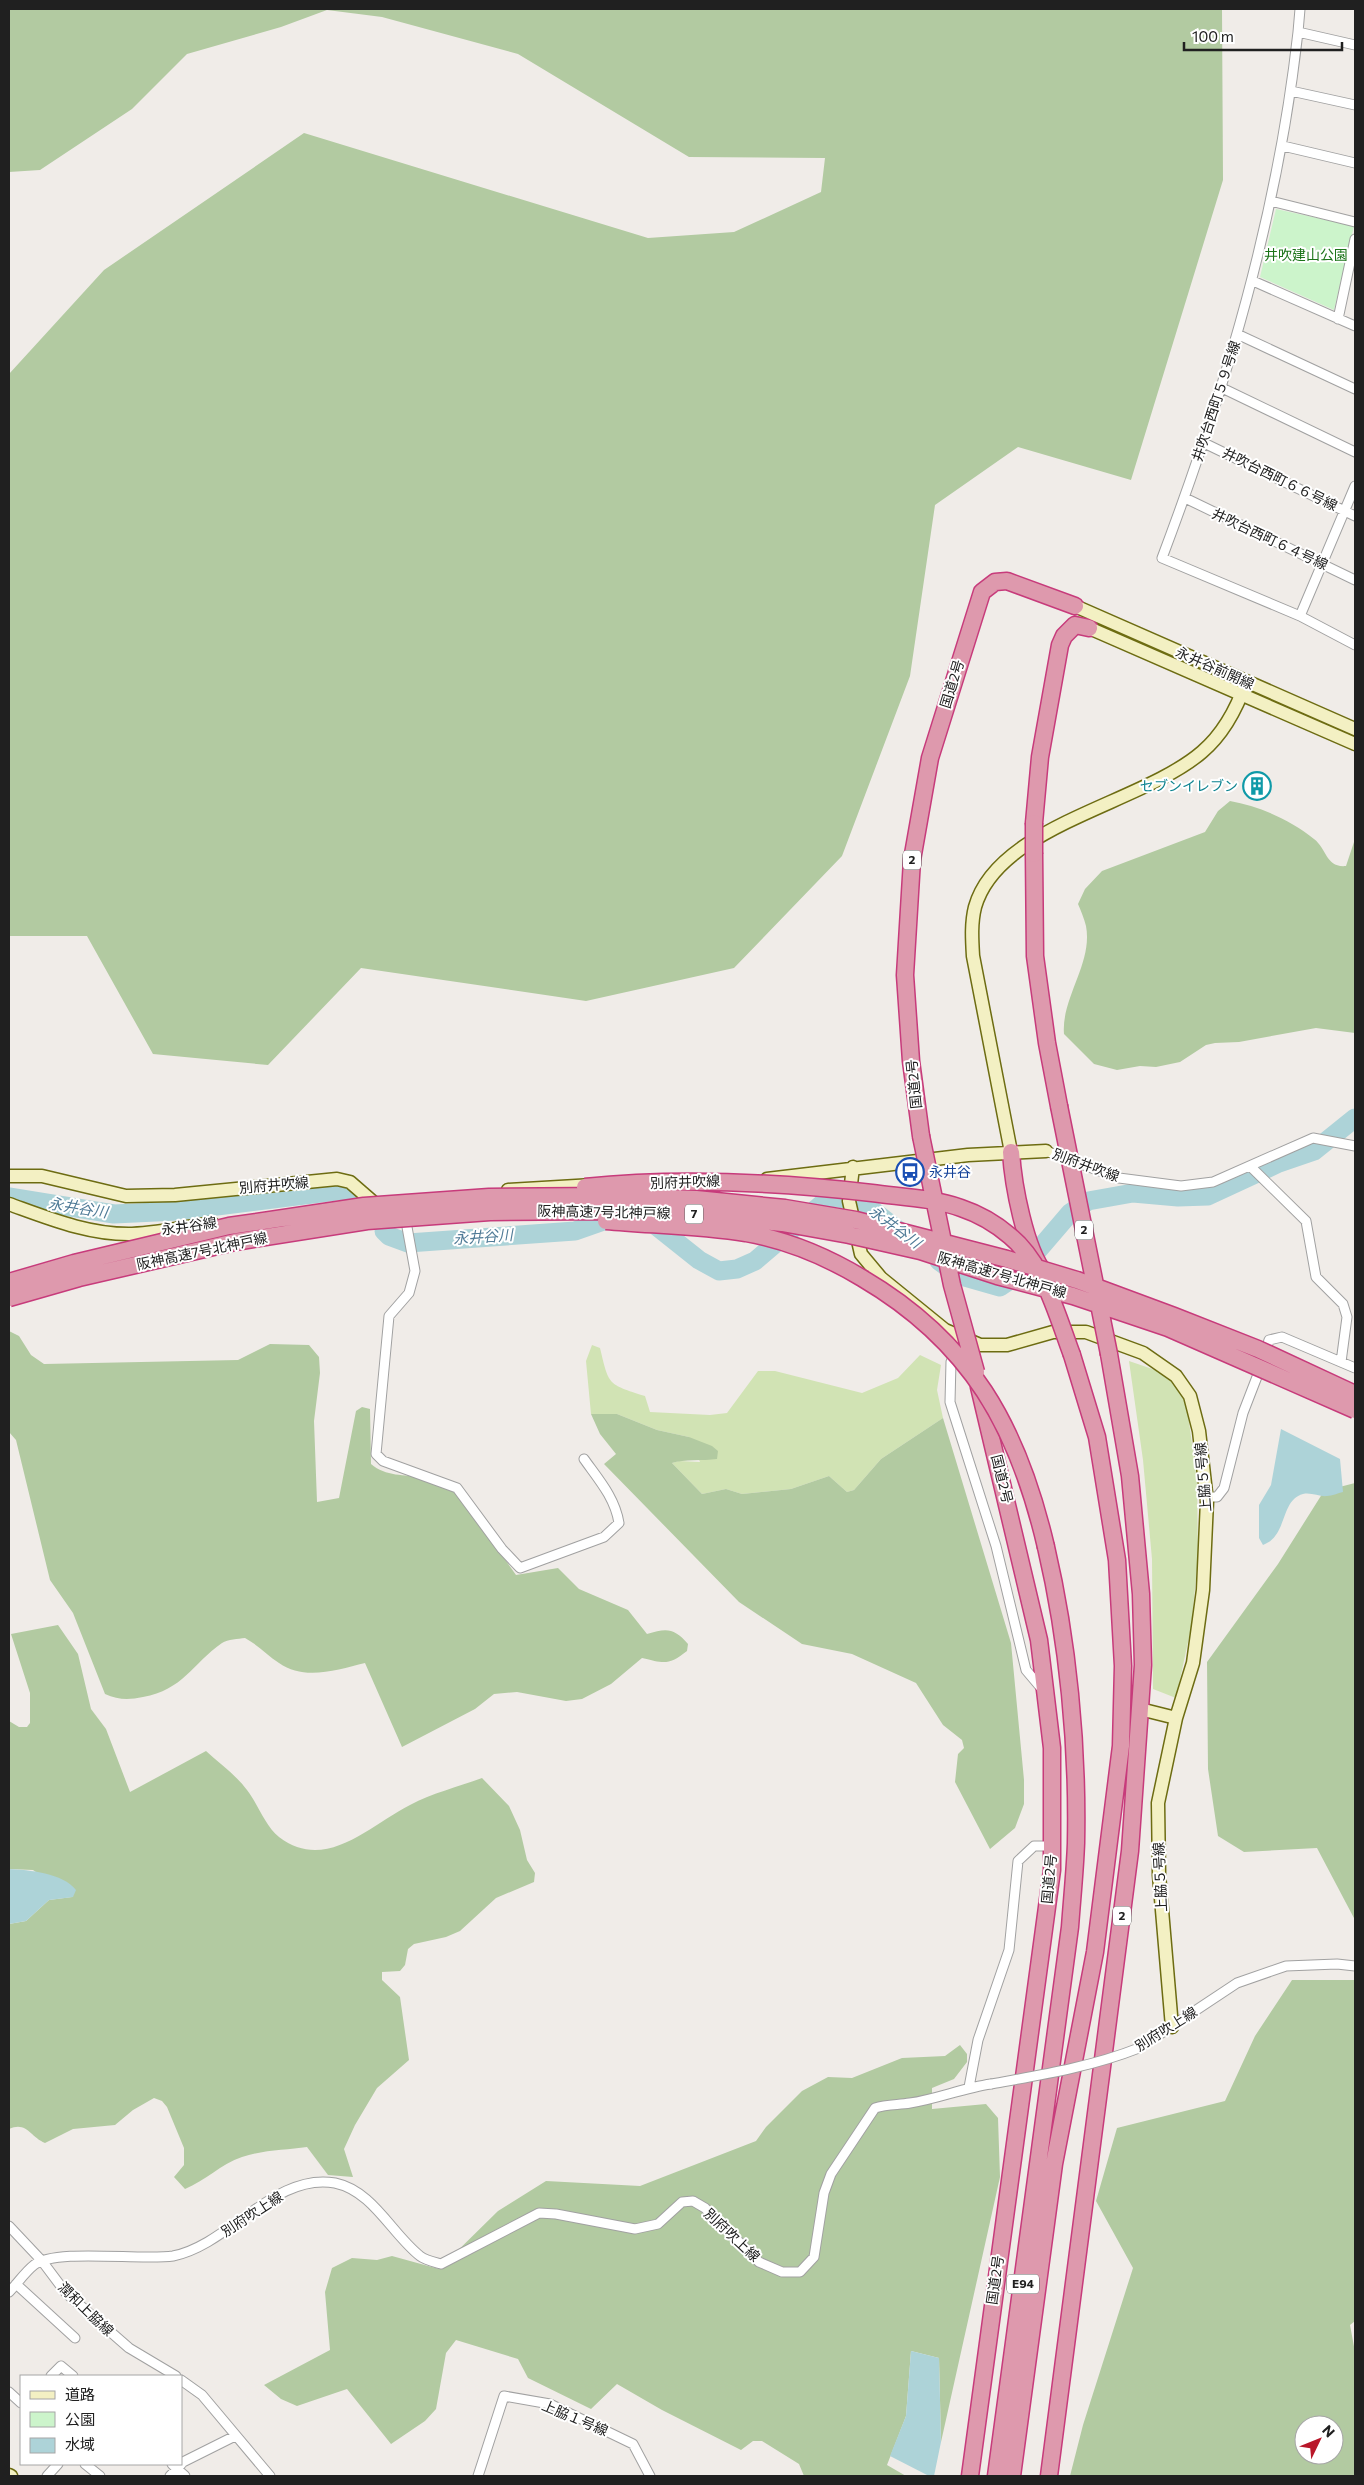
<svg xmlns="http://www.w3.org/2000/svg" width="1364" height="2485" viewBox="0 0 1364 2485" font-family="Commissioner,'Noto Sans JP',sans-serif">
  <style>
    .grass { fill: #d1e3b4 }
    .forest { fill: #b2caa1; fill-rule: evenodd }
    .park { fill: #ccf4cb }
    .water { fill: #add3d8 }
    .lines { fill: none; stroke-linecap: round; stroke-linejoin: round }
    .river { stroke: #add3d8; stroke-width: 19 }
    .street-casing { stroke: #a1a1a1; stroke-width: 11 }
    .secondary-casing { stroke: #6d6c12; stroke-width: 15 }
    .highway-casing { stroke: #c73b7b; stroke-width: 19 }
    .street { stroke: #fff; stroke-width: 9 }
    .secondary { stroke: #f3f0c3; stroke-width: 12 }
    .highway { stroke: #de99ad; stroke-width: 16 }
    .street-bridge-casing { stroke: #a1a1a1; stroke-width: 11; stroke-linecap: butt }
    .highway-bridge-casing { stroke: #c73b7b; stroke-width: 19; stroke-linecap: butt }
    .street-bridge { stroke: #fff; stroke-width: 9 }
    .highway-bridge { stroke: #de99ad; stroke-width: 16 }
    .labels { text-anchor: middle; stroke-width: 4; stroke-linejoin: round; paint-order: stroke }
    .shield { fill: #fff; stroke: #636363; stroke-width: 1 }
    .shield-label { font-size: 12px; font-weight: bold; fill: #202020 }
    .park-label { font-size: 14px; fill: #1c7419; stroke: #fff }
    .street-label { font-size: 14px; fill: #202020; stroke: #fff }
    .culture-label { font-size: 14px; fill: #0d838f; stroke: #fff; text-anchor: end }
    .transit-label { font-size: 14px; fill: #164399; stroke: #fff; text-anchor: start }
    .water-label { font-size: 15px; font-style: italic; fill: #507b97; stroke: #fff }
  </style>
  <rect width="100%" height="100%" fill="#f0ece8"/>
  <path class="grass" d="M 592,1345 L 600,1348 C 609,1385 607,1384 645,1396 L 650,1412 L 710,1415 L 727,1413 L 758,1371 L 775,1371 L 862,1393 L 898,1378 L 920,1355 L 941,1365 L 937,1390 L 943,1418 L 881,1459 L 854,1490 L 847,1492 L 829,1476 L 791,1489 L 742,1494 L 726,1489 L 702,1494 L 672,1463 L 679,1461 L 700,1462 L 689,1437 L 657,1430 L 617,1414 L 591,1414 L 586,1361 Z
    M 1129,1361 L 1164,1373 L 1179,1390 L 1187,1407 L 1197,1481 L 1198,1559 L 1191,1628 L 1176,1698 L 1153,1689 L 1152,1559 L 1143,1460 Z"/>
  <path class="forest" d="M 9,9 L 1222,9 L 1223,180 L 1131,480 L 1018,447 L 935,505 L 910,676 L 842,856 L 734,968 L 586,1001 L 361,968 L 268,1065 L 153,1054 L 87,936 L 9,936 L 9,374 L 104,270 L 304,133 L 648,238 L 734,232 L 821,192 L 825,158 L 689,157 L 518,54 L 382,17 L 327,10 L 281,27 L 187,54 L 132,109 L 40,170 L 9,172 Z
    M 1230,801 C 1259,806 1291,820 1314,839 C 1327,849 1326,868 1346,866 L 1355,839 L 1355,1033 L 1316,1028 L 1239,1042 L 1215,1043 L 1206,1045 L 1180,1062 L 1156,1067 L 1140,1066 L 1117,1070 L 1094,1064 L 1064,1034 C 1061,998 1093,963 1086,926 C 1084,918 1081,911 1078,904 L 1085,889 L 1102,871 L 1205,832 L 1218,811 Z
    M 9,1331 L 19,1336 L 31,1355 L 44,1364 L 238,1360 L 270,1344 L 309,1345 L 319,1357 L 320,1373 L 314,1421 L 317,1502 L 339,1498 L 356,1411 L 362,1407 L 370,1409 L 371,1464 C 386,1477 404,1474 423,1478 C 437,1482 450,1488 461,1497 L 516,1575 L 558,1568 L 579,1589 L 628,1610 L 647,1634 C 667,1628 674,1628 688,1644 L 687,1651 C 668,1666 664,1663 642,1658 L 611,1684 L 582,1699 L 566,1701 L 517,1692 L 494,1694 L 475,1709 L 402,1747 L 365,1663 C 337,1670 304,1681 279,1663 C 267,1655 258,1645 245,1638 C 238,1639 228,1639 222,1643 C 192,1664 183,1690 143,1697 C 129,1700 118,1700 105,1694 L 73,1613 L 50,1580 L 16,1440 L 9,1432 Z
    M 591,1414 L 617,1414 L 657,1430 L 689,1437 L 712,1446 L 718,1451 L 717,1459 C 703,1461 684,1459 672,1463 L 702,1494 L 726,1489 L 742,1494 L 791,1489 L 829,1476 L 847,1492 L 854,1490 L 881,1459 L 943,1418 L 1011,1643 L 1024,1780 L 1024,1804 L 1015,1828 L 990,1849 L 955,1782 L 958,1754 L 964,1748 L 962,1740 L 943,1725 L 916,1683 L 852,1654 L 802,1644 L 739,1602 L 604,1464 L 616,1454 L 600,1434 Z
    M 1355,1483 L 1355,1920 L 1317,1848 L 1244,1852 L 1218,1836 L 1208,1769 L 1207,1662 L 1278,1564 L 1324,1491 Z
    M 58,1625 L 78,1654 L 91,1709 L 106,1729 L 130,1792 L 206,1751 C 219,1763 236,1775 247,1790 C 258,1804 265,1826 279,1837 C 326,1873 370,1825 410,1805 C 432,1793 458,1787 482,1778 L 509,1806 L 520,1830 L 527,1860 L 535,1873 L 534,1882 L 496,1898 L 460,1931 L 446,1937 L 414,1944 L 408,1949 L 405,1965 L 400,1971 L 382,1972 L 382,1980 L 400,1997 L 409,2060 L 377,2088 L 355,2125 L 344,2149 L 353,2177 L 328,2175 L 307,2147 C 287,2150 262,2150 242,2157 C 221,2164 205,2181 185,2189 L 174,2177 L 184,2165 L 184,2148 L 167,2107 L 162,2101 L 154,2098 L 133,2110 L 115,2125 L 73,2129 L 45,2143 C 30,2137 27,2121 9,2129 L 9,1924 L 26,1921 L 49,1900 L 72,1897 L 33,1870 L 9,1869 L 9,1721 L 19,1727 L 27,1727 L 30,1723 L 30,1693 L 11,1634 Z
    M 1292,1980 L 1355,1980 L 1355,2321 L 1350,2325 L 1355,2352 L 1355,2476 L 1070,2476 L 1083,2425 L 1133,2268 L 1096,2201 L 1117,2128 L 1225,2101 L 1255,2036 ZM 1304,2425 L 1334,2425 L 1334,2455 L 1304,2455 Z
    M 960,2045 L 967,2054 L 967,2062 L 954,2079 L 932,2088 L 932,2109 L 986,2104 L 998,2118 L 1000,2177 L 941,2442 L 939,2358 L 911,2351 L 906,2416 L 887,2465 L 906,2476 L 804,2476 L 799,2464 L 762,2441 L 753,2441 L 741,2450 L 662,2410 L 617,2384 L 591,2409 L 528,2378 L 518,2359 L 456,2340 L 446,2353 L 436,2409 L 425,2421 L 391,2444 L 347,2389 L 297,2406 L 281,2399 L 264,2385 L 330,2350 L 325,2292 L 332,2268 L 352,2258 L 377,2260 L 392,2256 L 439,2269 L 498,2211 L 546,2181 L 640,2186 L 756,2141 L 766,2127 L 802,2091 L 828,2077 L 852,2078 L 902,2058 L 945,2056 Z"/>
  <path class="park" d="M 1276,209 L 1354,226 L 1334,310 L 1260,277 Z"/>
  <path class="water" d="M 1281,1429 L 1340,1459 L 1343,1492 C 1338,1493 1332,1496 1327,1496 C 1320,1497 1311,1492 1303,1494 C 1280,1500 1288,1536 1263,1545 L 1259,1538 L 1259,1505 L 1271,1485 Z
    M 9,1869 C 29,1870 63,1873 76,1890 L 73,1897 L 49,1900 L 26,1921 L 9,1924 Z
    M 911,2351 L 939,2358 L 941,2442 L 934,2476 L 929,2476 L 890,2456 L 906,2416 Z"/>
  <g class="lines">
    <path class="river" d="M 9,1197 L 114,1214 L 177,1211 L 344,1190 L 352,1198
      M 384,1231 L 389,1236 L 408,1243 L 575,1231 L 612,1218 L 650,1221 L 699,1260 L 719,1271 L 737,1269 L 755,1261 L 830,1197 L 861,1201 L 903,1234
      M 939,1261 L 958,1275 L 1000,1287 L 1016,1276 L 1070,1213 L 1088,1201 L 1133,1193 L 1178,1197 L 1208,1196 L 1279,1163 L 1314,1151 L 1355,1118"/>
    <defs>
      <path id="street" d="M 1300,9 L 1298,32 L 1355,45
        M 1298,32 C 1278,213 1226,388 1162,558 L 1300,616 L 1355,645
        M 1291,91 L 1355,105
        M 1283,146 L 1355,163
        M 1271,201 L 1355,222
        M 1253,281 L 1355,326
        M 1338,319 L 1355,239
        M 1237,334 L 1355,389
        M 1220,387 L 1355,452
        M 1204,443 L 1355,516
        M 1185,498 L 1355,580
        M 1300,616 L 1355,486
        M 1046,1151 L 1119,1178 L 1181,1186 L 1213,1182 L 1313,1138 L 1355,1146
        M 1250,1166 L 1306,1221 L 1316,1277 L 1343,1304 L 1347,1317 L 1341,1362
        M 405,1216 L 415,1271 L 409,1293 L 389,1316 L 376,1454 L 383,1461 L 457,1488 L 502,1549 L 520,1568 L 604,1537 L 619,1523 C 615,1498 599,1480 584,1459
        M 963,1337 L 951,1362 L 950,1402 L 996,1546 L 1026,1670 L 1042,1689
        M 1265,1354 L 1269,1340 L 1282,1337 L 1355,1368
        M 1207,1497 L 1217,1497 L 1224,1488 L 1243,1413 L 1260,1369
        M 1139,2048 L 1237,1983 L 1286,1966 L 1337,1964 L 1355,1966
        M 969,2087 L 978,2040 L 1009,1950 L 1018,1861 L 1034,1846 L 1052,1846
        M 9,2226 L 42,2261 L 66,2293 L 129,2348 L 176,2376
        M 16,2284 L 75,2338
        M 9,2292 C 17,2284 25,2272 34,2265 C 56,2248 142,2261 173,2256 C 229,2245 275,2172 335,2183 C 373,2191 391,2233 420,2256 C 425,2260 434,2262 441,2264 L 539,2213 L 556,2214 L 635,2229 L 658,2224 L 682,2202 L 693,2201 L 705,2208 L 759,2262 L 782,2272 L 800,2272 L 814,2257 L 824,2193 L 831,2174 L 875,2108 C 887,2104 898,2105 910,2103 C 937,2099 963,2088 991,2084
        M 51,2376 L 61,2366 L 73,2376
        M 181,2380 L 202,2395 L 270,2476
        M 9,2392 L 21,2403
        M 85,2464 L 100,2476
        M 172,2464 L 177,2469 L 183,2462 L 235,2436
        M 47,2476 L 58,2464
        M 170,2476 L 177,2469 L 185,2476
        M 478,2476 L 504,2396 L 550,2404 L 633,2444 L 650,2476"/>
      <path id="secondary" d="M 1075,606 L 1355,729
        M 1089,628 L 1355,744
        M 1011,1152 L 973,956 C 972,939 971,923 975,907 C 998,825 1142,804 1202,752 C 1223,734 1237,708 1246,682
        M 853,1167 L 849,1201 L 861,1254 L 881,1278 L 945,1330 L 980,1345 L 1007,1345 L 1053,1332 L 1086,1332 L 1143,1353 L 1176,1376 L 1190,1396 L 1199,1431 L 1207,1501 L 1203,1590 L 1193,1663 L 1176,1718 L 1158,1803 L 1159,1875 L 1172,2027
        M 9,1176 L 42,1176 L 126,1196 L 175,1195 L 337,1179 L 350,1182 L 373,1202
        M 767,1179 L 968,1155 L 1046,1151
        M 508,1190 L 593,1185
        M 9,1204 C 48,1218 89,1235 132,1234 C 159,1233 186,1227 212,1223
        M 1140,1709 L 1176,1718
        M 9,2475 L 11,2476"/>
      <path id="highway" d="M 1034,823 L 1040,757 L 1060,645 L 1064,636 L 1075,625 L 1089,628
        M 1034,854 L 1035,956 L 1047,1043 L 1059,1106
        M 921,1136 L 911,1061 L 905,975 L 912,860 L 930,758 L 982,592 L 995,582 L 1007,581 L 1075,606
        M 1011,1152 C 1013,1184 1025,1250 1045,1274 C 1053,1284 1064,1287 1075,1291
        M 970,2476 L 1052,1870 L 1052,1748 L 1039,1640 L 979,1387
        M 996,2476 L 1070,1927 C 1072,1899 1075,1871 1076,1843 C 1078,1746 1068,1641 1046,1547
        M 1012,2476 L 1054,2164 L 1095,1952 L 1121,1746 L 1123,1666 L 1117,1560 L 1097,1437 L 1072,1355
        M 1049,2476 L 1130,1851 L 1143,1665 L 1141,1594 L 1130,1476 L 1109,1354"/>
    </defs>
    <use href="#street" class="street-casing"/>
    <use href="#secondary" class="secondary-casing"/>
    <use href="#highway" class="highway-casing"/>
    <use href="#street" class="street"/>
    <use href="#secondary" class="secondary"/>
    <use href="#highway" class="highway"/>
    <defs>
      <path id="street-bridge" d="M 991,2084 C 1041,2075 1091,2067 1139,2048"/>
      <path id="highway-bridge" d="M 1034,854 L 1034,823
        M 1059,1106 L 1109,1354
        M 921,1136 L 952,1285 L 976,1372
        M 585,1187 C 680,1177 777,1182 872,1193 C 901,1197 933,1198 961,1208 C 979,1214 996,1224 1010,1236 C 1044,1264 1057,1315 1072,1355
        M 606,1221 C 652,1225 700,1226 746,1233 C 786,1240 827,1257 862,1278 C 971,1342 1018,1427 1046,1547
        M 9,1282 L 74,1263 L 229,1226 L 364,1206 L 489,1197 L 609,1196 L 696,1199 L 785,1208 L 856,1220 L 1007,1259 L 1077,1280 L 1174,1316 L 1258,1349 L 1355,1394
        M 9,1298 L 79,1278 L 235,1242 L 367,1221 L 490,1212 L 607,1211 L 692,1214 L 782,1223 L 849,1235 L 920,1251 L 997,1276 L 1073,1296 L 1168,1328 L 1355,1410"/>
    </defs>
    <use href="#street-bridge" class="street-bridge-casing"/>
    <use href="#highway-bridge" class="highway-bridge-casing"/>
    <use href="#street-bridge" class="street-bridge"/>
    <use href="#highway-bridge" class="highway-bridge"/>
  </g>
  <defs>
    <symbol id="building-ring" viewBox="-11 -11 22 22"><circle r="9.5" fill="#fff" stroke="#0f9aa8" stroke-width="1.5"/><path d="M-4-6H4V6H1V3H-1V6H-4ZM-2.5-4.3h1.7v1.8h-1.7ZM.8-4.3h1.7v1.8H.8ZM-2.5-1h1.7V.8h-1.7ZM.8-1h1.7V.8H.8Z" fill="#0f9aa8"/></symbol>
    <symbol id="bus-ring" viewBox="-11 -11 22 22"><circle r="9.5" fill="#fff" stroke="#1a4fb4" stroke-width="1.5"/><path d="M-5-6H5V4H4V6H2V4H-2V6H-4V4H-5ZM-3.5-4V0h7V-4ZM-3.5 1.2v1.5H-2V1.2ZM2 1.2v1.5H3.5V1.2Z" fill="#1a4fb4"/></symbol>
  </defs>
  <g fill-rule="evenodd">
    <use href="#building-ring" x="1241" y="770" width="32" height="32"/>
    <use href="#bus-ring" x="894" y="1156" width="32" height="32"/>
  </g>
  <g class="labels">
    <g class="shield">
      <rect x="903" y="850.5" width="18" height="19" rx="4"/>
      <rect x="685" y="1204.5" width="18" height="19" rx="4"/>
      <rect x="1075" y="1220.5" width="18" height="19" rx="4"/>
      <rect x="1113" y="1906.5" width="18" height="19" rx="4"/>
      <rect x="1007" y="2274.5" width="32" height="19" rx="4"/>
    </g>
    <g class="shield-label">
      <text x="912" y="864">2</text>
      <text x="694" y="1218">7</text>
      <text x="1084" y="1234">2</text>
      <text x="1122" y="1920">2</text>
      <text x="1023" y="2288">E94</text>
    </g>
    <g class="park-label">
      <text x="1306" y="260">井吹建山公園</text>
    </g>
    <g class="street-label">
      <text transform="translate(1216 401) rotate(-72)" y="5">井吹台西町５９号線</text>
      <text transform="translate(1280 479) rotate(26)" y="5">井吹台西町６６号線</text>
      <text transform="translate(1270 539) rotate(25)" y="5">井吹台西町６４号線</text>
      <text transform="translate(1215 668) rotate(24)" y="5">永井谷前開線</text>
      <text transform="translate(952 684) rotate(-73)" y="5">国道2号</text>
      <text transform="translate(914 1084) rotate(-96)" y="5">国道2号</text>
      <text transform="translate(1086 1165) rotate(20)" y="5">別府井吹線</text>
      <text transform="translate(685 1182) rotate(-2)" y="5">別府井吹線</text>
      <text transform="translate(274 1185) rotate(-5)" y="5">別府井吹線</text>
      <text transform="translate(604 1212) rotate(1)" y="5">阪神高速7号北神戸線</text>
      <text transform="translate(189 1226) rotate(-8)" y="5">永井谷線</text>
      <text transform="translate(202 1251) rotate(-12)" y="5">阪神高速7号北神戸線</text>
      <text transform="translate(1002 1275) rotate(16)" y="5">阪神高速7号北神戸線</text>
      <text transform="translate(1203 1477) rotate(-95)" y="5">上脇５号線</text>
      <text transform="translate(1002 1479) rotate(76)" y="5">国道2号</text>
      <text transform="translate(1160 1877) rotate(-93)" y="5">上脇５号線</text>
      <text transform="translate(1049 1879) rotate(-85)" y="5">国道2号</text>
      <text transform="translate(1166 2029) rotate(-32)" y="5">別府吹上線</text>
      <text transform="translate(252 2214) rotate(-33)" y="5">別府吹上線</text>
      <text transform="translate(732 2235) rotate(43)" y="5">別府吹上線</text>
      <text transform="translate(995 2280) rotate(-82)" y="5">国道2号</text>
      <text transform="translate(86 2309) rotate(44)" y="5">潤和上脇線</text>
      <text transform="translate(575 2418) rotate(23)" y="5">上脇１号線</text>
    </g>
    <g class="culture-label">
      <text x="1238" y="791">セブンイレブン</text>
    </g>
    <g class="transit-label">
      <text x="929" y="1177">永井谷</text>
    </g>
    <g class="water-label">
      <text transform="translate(78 1208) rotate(9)" y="5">永井谷川</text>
      <text transform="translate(895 1227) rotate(37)" y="5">永井谷川</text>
      <text transform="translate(483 1237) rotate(-4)" y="5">永井谷川</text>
    </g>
  </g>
  <rect width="1364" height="2485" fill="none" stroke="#202020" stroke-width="20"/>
  <rect x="20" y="2375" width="162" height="90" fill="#ffffff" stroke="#a6a6a6"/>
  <rect x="30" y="2391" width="25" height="8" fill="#f3f0c3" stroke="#a6a6a6"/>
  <text x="65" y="2400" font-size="15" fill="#202020">道路</text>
  <rect x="30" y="2412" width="25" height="15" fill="#ccf4cb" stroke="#a6a6a6"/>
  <text x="65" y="2425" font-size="15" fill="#202020">公園</text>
  <rect x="30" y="2438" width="25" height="15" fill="#add3d8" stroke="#a6a6a6"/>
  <text x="65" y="2450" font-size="15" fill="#202020">水域</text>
  <g transform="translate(1319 2440) rotate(47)"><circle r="24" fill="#ffffff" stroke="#a6a6a6"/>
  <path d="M0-4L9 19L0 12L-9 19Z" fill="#b9172a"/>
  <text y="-8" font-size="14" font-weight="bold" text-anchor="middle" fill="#202020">N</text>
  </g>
  <path d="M1184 42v8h158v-8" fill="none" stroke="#202020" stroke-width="2.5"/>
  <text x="1192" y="42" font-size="15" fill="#202020" stroke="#ffffff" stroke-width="4" paint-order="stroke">100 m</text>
</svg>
